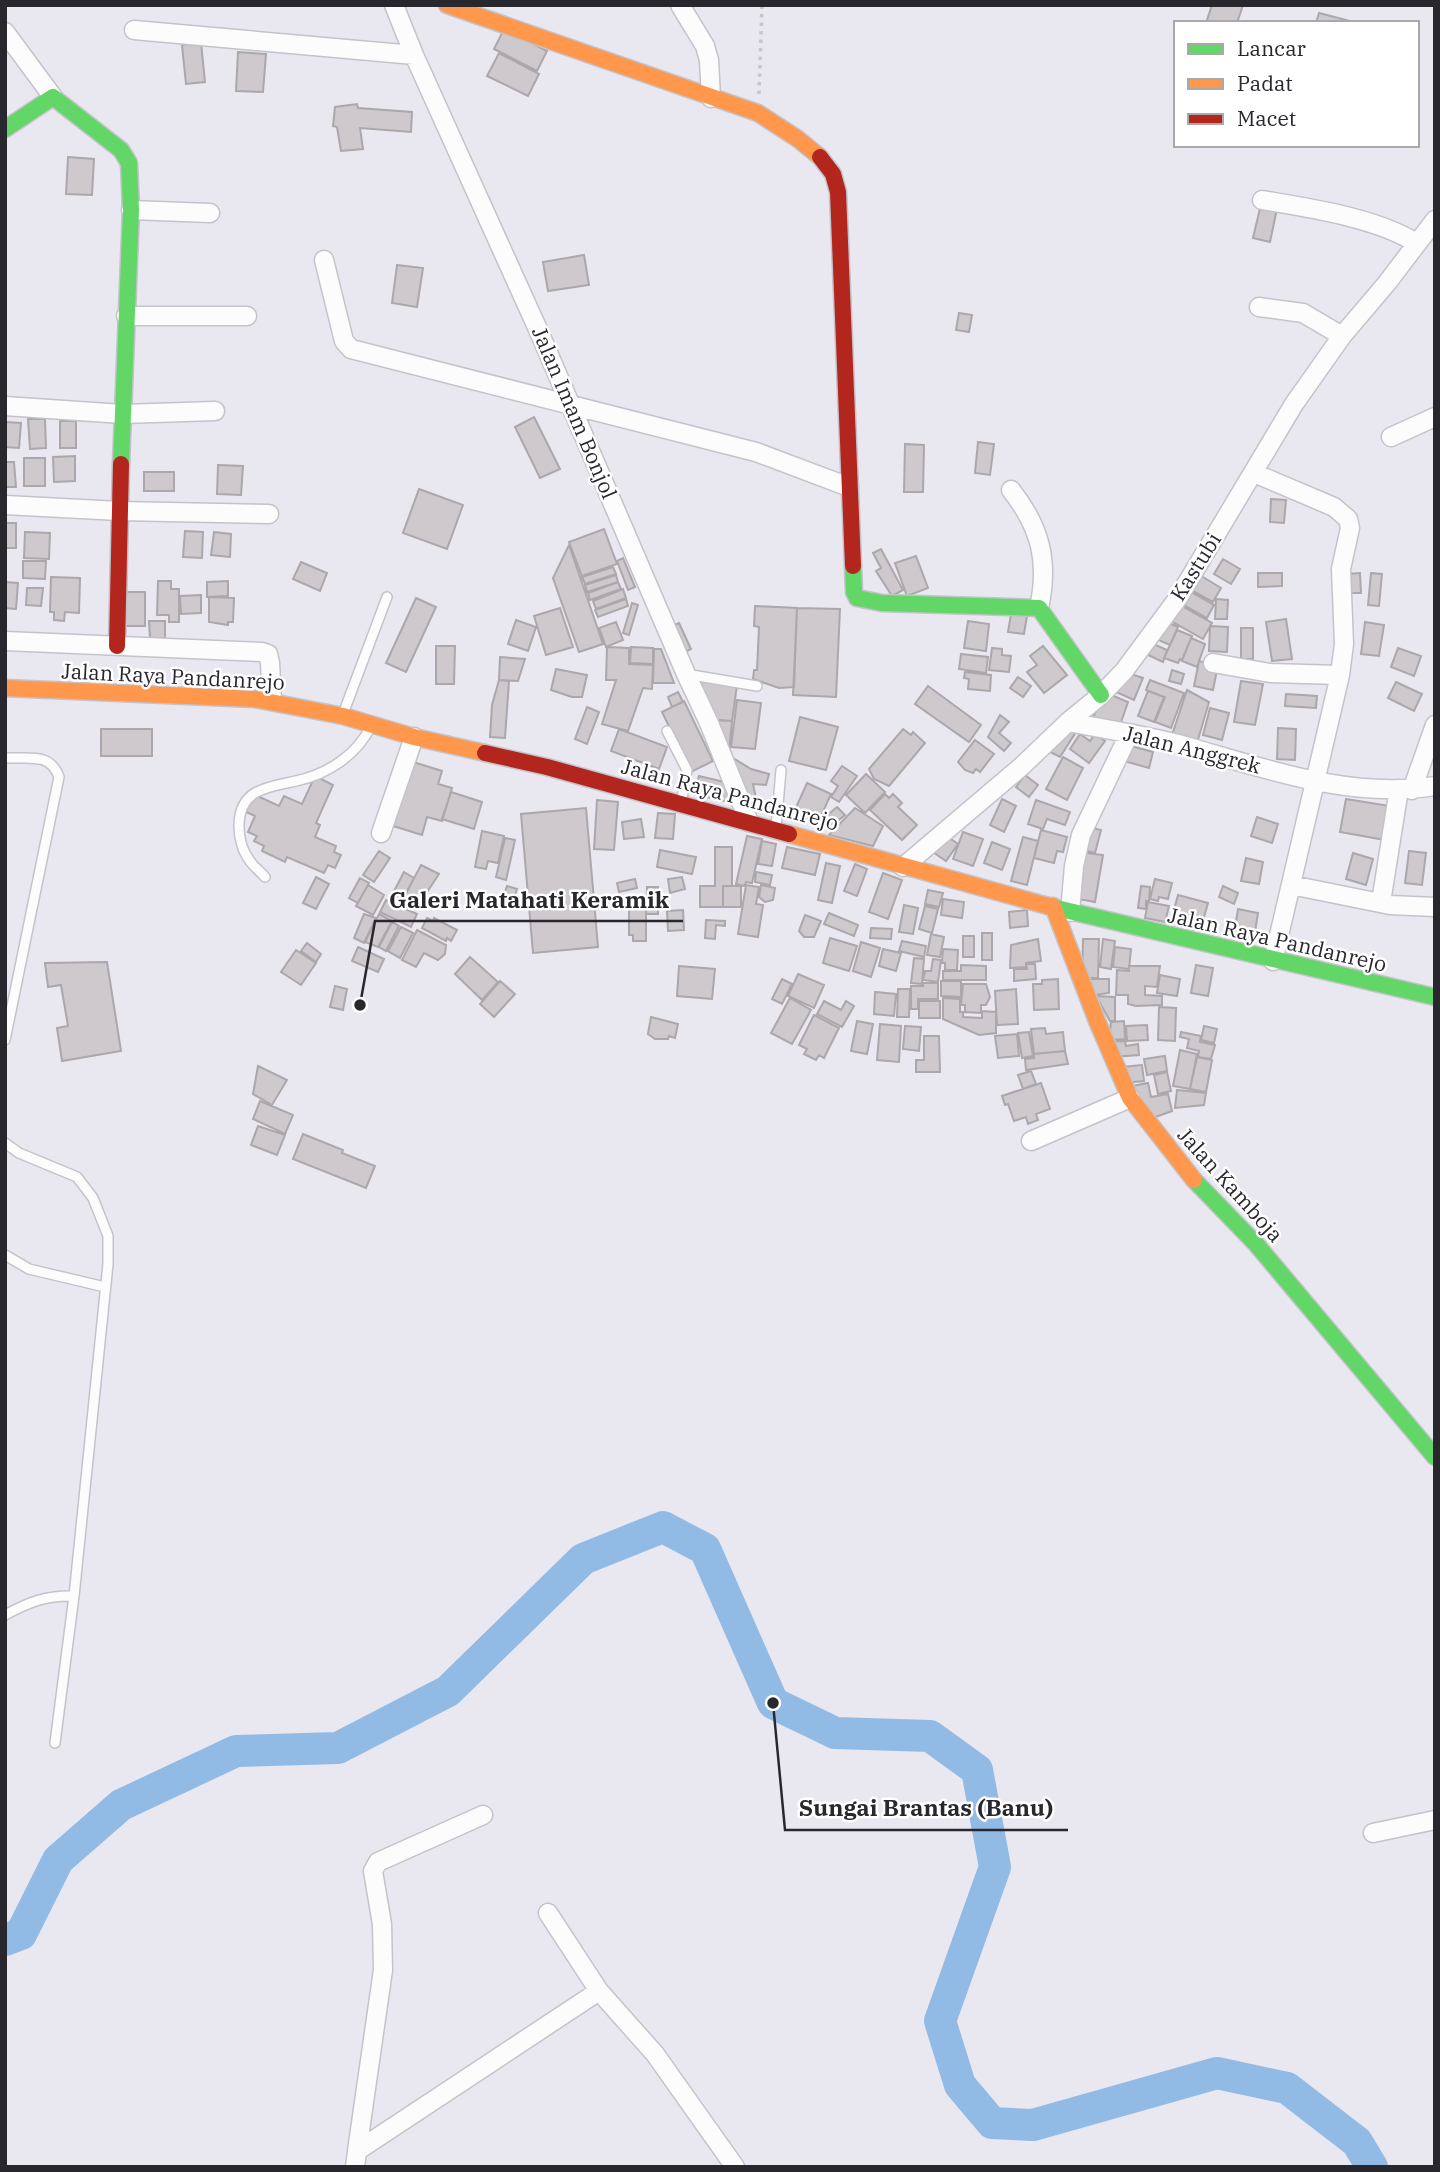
<svg xmlns="http://www.w3.org/2000/svg" width="1440" height="2172" viewBox="0 0 1440 2172" font-family="'IBM Plex Serif',serif">
  <style>
    .lines { fill: none; stroke-linecap: round; stroke-linejoin: round }
    .river { stroke: #91bae5; stroke-width: 32 }
    .building { fill: #cdc9cc; stroke: #aba7ab; stroke-width: 2 }
    .lane-casing { stroke: #c4c3c9; stroke-width: 12 }
    .street-casing { stroke: #c4c3c9; stroke-width: 21 }
    .fast-casing { stroke: #c4c3c9; stroke-width: 19 }
    .slow-casing { stroke: #c4c3c9; stroke-width: 19 }
    .jam-casing { stroke: #c4c3c9; stroke-width: 19 }
    .path { stroke: #c7c7c9; stroke-width: 3.5; stroke-dasharray: 3.5 5; stroke-linecap: butt }
    .lane { stroke: #fcfcfd; stroke-width: 9 }
    .street { stroke: #fcfcfd; stroke-width: 18 }
    .fast { stroke: #63d668; stroke-width: 16 }
    .slow { stroke: #ff974d; stroke-width: 16 }
    .jam { stroke: #b3261e; stroke-width: 16 }
    .labels { text-anchor: middle; stroke-width: 5; stroke-linejoin: round; paint-order: stroke }
    .street-label { font-size: 21px; fill: #29272e; stroke: #fff }
    .leader { fill: none; stroke: #29272e; stroke-width: 2.5 }
    .callout-dot { fill: #29272e; stroke: #fff; stroke-width: 2.5 }
    .callout-label { font-size: 23px; text-anchor: middle; font-weight: bold; fill: #29272e; stroke: #fff; stroke-width: 5; stroke-linejoin: round; paint-order: stroke }
  </style>
  <rect width="100%" height="100%" fill="#e9e8f0"/>
  <g class="lines">
    <path class="river" d="M 5,1940 L 21,1934 L 58,1860 L 121,1805 L 236,1751 L 338,1748 L 448,1691 L 583,1559 L 663,1527 L 705,1549 L 773,1703 L 835,1733 L 930,1736 L 977,1770 L 995,1867 L 940,2021 L 960,2085 L 992,2123 L 1033,2125 L 1217,2073 L 1287,2088 L 1357,2142 L 1372,2167"/>
  </g>
  <path class="building" d="M 1212,5 L 1243,5 L 1237,23 L 1206,23 Z
    M 1319,13 L 1350,21 L 1350,23 L 1316,23 Z
    M 504,29 L 547,51 L 537,71 L 494,49 Z
    M 201,42 L 205,82 L 186,84 L 182,45 Z
    M 238,52 L 266,54 L 263,92 L 236,91 Z
    M 499,53 L 539,74 L 528,96 L 487,76 Z
    M 357,104 L 358,108 L 412,112 L 411,132 L 360,128 L 363,149 L 341,151 L 337,127 L 333,126 L 335,107 Z
    M 68,157 L 94,159 L 92,195 L 66,194 Z
    M 1262,200 L 1278,204 L 1270,242 L 1253,238 Z
    M 584,255 L 589,285 L 548,291 L 543,262 Z
    M 397,265 L 423,268 L 417,307 L 392,303 Z
    M 959,313 L 972,315 L 969,332 L 956,330 Z
    M 534,417 L 560,469 L 540,478 L 515,427 Z
    M 28,419 L 45,419 L 46,448 L 30,449 Z
    M 60,421 L 76,421 L 76,448 L 60,448 Z
    M 5,422 L 21,423 L 19,448 L 5,447 Z
    M 978,442 L 994,444 L 990,475 L 975,473 Z
    M 905,444 L 924,445 L 923,492 L 904,492 Z
    M 75,456 L 75,481 L 54,482 L 53,457 Z
    M 24,458 L 45,458 L 45,486 L 24,486 Z
    M 5,462 L 14,462 L 16,487 L 5,487 Z
    M 218,465 L 243,466 L 241,495 L 217,494 Z
    M 144,472 L 174,472 L 174,491 L 144,491 Z
    M 419,489 L 463,505 L 447,549 L 403,533 Z
    M 1271,499 L 1286,500 L 1284,523 L 1270,522 Z
    M 5,523 L 16,523 L 16,548 L 5,548 Z
    M 604,529 L 617,564 L 582,576 L 569,542 Z
    M 185,531 L 203,532 L 202,558 L 183,557 Z
    M 25,532 L 50,533 L 49,559 L 24,558 Z
    M 214,532 L 231,534 L 230,557 L 211,555 Z
    M 569,545 L 603,644 L 579,652 L 553,578 Z
    M 881,549 L 903,590 L 892,596 L 876,571 L 881,568 L 873,553 Z
    M 916,556 L 928,588 L 907,596 L 895,563 Z
    M 623,558 L 635,587 L 628,590 L 617,561 Z
    M 1223,559 L 1240,569 L 1231,584 L 1214,574 Z
    M 23,561 L 46,561 L 45,579 L 23,578 Z
    M 301,562 L 327,573 L 320,591 L 293,579 Z
    M 613,567 L 616,574 L 585,584 L 582,577 Z
    M 1258,573 L 1282,573 L 1282,586 L 1258,587 Z
    M 1360,573 L 1361,593 L 1349,593 L 1348,574 Z
    M 1371,573 L 1382,574 L 1379,606 L 1368,605 Z
    M 1198,574 L 1221,588 L 1213,602 L 1189,589 Z
    M 616,575 L 618,582 L 587,592 L 585,585 Z
    M 51,577 L 80,578 L 79,613 L 65,612 L 64,621 L 54,620 L 54,612 L 50,612 Z
    M 158,581 L 171,581 L 171,589 L 179,589 L 179,622 L 169,622 L 169,615 L 157,615 Z
    M 228,581 L 228,596 L 207,597 L 207,582 Z
    M 5,582 L 18,583 L 16,609 L 5,608 Z
    M 618,582 L 621,589 L 590,600 L 588,593 Z
    M 27,588 L 43,588 L 41,606 L 26,605 Z
    M 623,589 L 626,598 L 596,609 L 593,601 Z
    M 1189,591 L 1214,605 L 1207,618 L 1182,604 Z
    M 118,592 L 145,592 L 145,626 L 118,626 Z
    M 201,595 L 201,613 L 181,614 L 180,596 Z
    M 209,597 L 234,598 L 233,622 L 228,622 L 228,625 L 209,622 Z
    M 416,598 L 436,607 L 406,672 L 386,663 Z
    M 626,599 L 628,606 L 598,617 L 595,610 Z
    M 1216,599 L 1228,600 L 1227,619 L 1215,619 Z
    M 632,603 L 638,605 L 629,635 L 623,633 Z
    M 1180,605 L 1212,623 L 1203,639 L 1171,621 Z
    M 755,606 L 797,608 L 794,687 L 779,688 L 753,679 L 754,670 L 757,670 L 759,627 L 754,626 Z
    M 560,608 L 573,647 L 546,655 L 534,616 Z
    M 797,608 L 840,609 L 836,697 L 793,695 Z
    M 1011,614 L 1027,616 L 1024,634 L 1008,632 Z
    M 1286,619 L 1292,659 L 1272,661 L 1266,622 Z
    M 516,620 L 536,627 L 528,651 L 508,644 Z
    M 149,621 L 165,621 L 165,638 L 150,638 Z
    M 968,621 L 989,624 L 986,651 L 964,648 Z
    M 1164,621 L 1178,627 L 1170,645 L 1156,639 Z
    M 616,622 L 623,640 L 606,647 L 599,628 Z
    M 1365,622 L 1384,625 L 1379,656 L 1361,654 Z
    M 679,623 L 691,649 L 681,654 L 669,628 Z
    M 1210,626 L 1228,627 L 1227,652 L 1209,651 Z
    M 1241,628 L 1253,628 L 1253,659 L 1241,659 Z
    M 1177,630 L 1192,636 L 1182,660 L 1180,659 L 1178,663 L 1164,658 Z
    M 1191,638 L 1205,644 L 1197,667 L 1182,661 Z
    M 1149,642 L 1167,650 L 1163,662 L 1144,653 Z
    M 436,646 L 455,646 L 454,684 L 436,684 Z
    M 1043,646 L 1067,675 L 1044,693 L 1027,672 L 1037,665 L 1030,656 Z
    M 607,647 L 629,648 L 629,664 L 653,665 L 652,689 L 643,688 L 628,731 L 602,724 L 616,680 L 606,680 Z
    M 631,647 L 653,648 L 653,664 L 630,663 Z
    M 992,648 L 1002,649 L 1002,655 L 1011,656 L 1009,672 L 989,670 Z
    M 1398,648 L 1421,656 L 1414,676 L 1391,667 Z
    M 654,649 L 661,649 L 674,683 L 653,683 Z
    M 961,654 L 988,657 L 986,673 L 959,669 Z
    M 500,657 L 525,659 L 518,681 L 499,680 Z
    M 1199,661 L 1218,665 L 1213,690 L 1194,686 Z
    M 556,669 L 587,675 L 582,697 L 572,697 L 551,690 Z
    M 1172,670 L 1184,674 L 1181,684 L 1169,681 Z
    M 965,672 L 991,675 L 990,691 L 968,689 L 969,679 L 964,678 Z
    M 1124,672 L 1143,678 L 1134,700 L 1109,689 Z
    M 1018,677 L 1031,686 L 1023,697 L 1010,688 Z
    M 694,678 L 737,685 L 732,721 L 708,719 Z
    M 499,680 L 509,681 L 505,738 L 490,737 L 492,705 Z
    M 1150,680 L 1184,693 L 1171,728 L 1155,722 L 1165,697 L 1146,690 Z
    M 1241,681 L 1263,684 L 1255,725 L 1234,722 Z
    M 1396,682 L 1422,694 L 1414,711 L 1388,698 Z
    M 928,686 L 981,725 L 969,742 L 915,704 Z
    M 1187,690 L 1209,702 L 1197,743 L 1172,735 Z
    M 1148,691 L 1164,697 L 1154,722 L 1138,716 Z
    M 678,692 L 683,702 L 672,707 L 668,697 Z
    M 1104,692 L 1128,702 L 1119,728 L 1093,718 Z
    M 1286,694 L 1317,696 L 1316,708 L 1285,706 Z
    M 737,700 L 761,703 L 755,749 L 731,747 Z
    M 684,701 L 713,761 L 691,772 L 662,712 Z
    M 587,707 L 599,712 L 587,744 L 575,739 Z
    M 1210,708 L 1229,713 L 1222,740 L 1203,735 Z
    M 1000,715 L 1009,722 L 999,733 L 1011,743 L 1004,751 L 988,737 Z
    M 800,717 L 838,727 L 826,770 L 789,761 Z
    M 709,720 L 732,721 L 729,752 Z
    M 1066,726 L 1076,732 L 1060,757 L 1042,748 Z
    M 1278,728 L 1296,729 L 1295,760 L 1277,759 Z
    M 101,729 L 152,729 L 152,756 L 101,756 Z
    M 619,729 L 667,747 L 659,769 L 611,751 Z
    M 903,729 L 911,735 L 913,732 L 925,743 L 889,786 L 874,779 L 869,769 Z
    M 1080,734 L 1090,741 L 1095,734 L 1105,741 L 1089,763 L 1070,749 Z
    M 975,740 L 994,754 L 980,772 L 976,769 L 973,773 L 965,770 L 958,762 Z
    M 1128,745 L 1153,752 L 1149,768 L 1124,761 Z
    M 723,752 L 751,769 L 769,774 L 766,785 L 753,784 L 756,798 L 746,801 Z
    M 1063,757 L 1083,768 L 1067,800 L 1046,789 Z
    M 407,760 L 442,771 L 438,784 L 452,788 L 442,821 L 427,817 L 422,835 L 390,825 Z
    M 842,766 L 857,776 L 839,802 L 831,797 L 838,786 L 831,781 Z
    M 866,774 L 885,792 L 865,813 L 846,795 Z
    M 1025,775 L 1038,785 L 1029,797 L 1016,787 Z
    M 315,776 L 333,785 L 316,823 L 320,825 L 315,837 L 336,846 L 334,852 L 341,855 L 335,868 L 328,865 L 324,873 L 287,857 L 285,862 L 262,851 L 264,846 L 254,841 L 257,836 L 248,832 L 255,816 L 246,812 L 253,794 L 279,806 L 284,796 L 302,804 Z
    M 699,776 L 733,784 L 728,802 L 694,794 Z
    M 807,783 L 831,794 L 818,823 L 794,812 Z
    M 451,792 L 482,802 L 474,829 L 442,819 Z
    M 885,794 L 889,798 L 893,794 L 902,803 L 898,807 L 917,825 L 902,840 L 870,810 Z
    M 1002,799 L 1016,806 L 1004,832 L 990,825 Z
    M 1346,799 L 1390,806 L 1385,840 L 1340,832 Z
    M 597,800 L 618,802 L 614,850 L 594,849 Z
    M 1036,800 L 1070,812 L 1065,825 L 1047,819 L 1043,829 L 1028,824 Z
    M 837,807 L 845,815 L 833,825 L 825,817 Z
    M 586,808 L 598,947 L 533,953 L 521,814 Z
    M 855,808 L 883,826 L 873,846 L 829,835 Z
    M 658,813 L 675,814 L 673,839 L 655,838 Z
    M 1257,817 L 1278,824 L 1272,843 L 1251,836 Z
    M 641,819 L 644,837 L 624,839 L 622,822 Z
    M 1086,827 L 1101,830 L 1095,853 L 1078,849 Z
    M 1041,830 L 1067,837 L 1063,852 L 1057,851 L 1054,863 L 1034,858 Z
    M 482,831 L 504,836 L 498,863 L 488,861 L 486,869 L 475,867 Z
    M 963,832 L 983,839 L 973,866 L 953,859 Z
    M 945,835 L 958,844 L 946,861 L 933,852 Z
    M 747,836 L 762,839 L 752,883 L 746,882 L 745,886 L 736,884 Z
    M 1023,837 L 1038,841 L 1027,885 L 1011,881 Z
    M 505,838 L 515,840 L 506,880 L 496,877 Z
    M 762,841 L 776,844 L 772,866 L 758,864 Z
    M 992,842 L 1010,849 L 1002,870 L 984,863 Z
    M 715,847 L 732,847 L 732,886 L 723,886 L 723,907 L 700,907 L 700,886 L 715,886 Z
    M 787,847 L 820,854 L 815,875 L 782,868 Z
    M 660,850 L 696,857 L 692,874 L 657,867 Z
    M 379,851 L 390,858 L 374,882 L 363,875 Z
    M 1409,851 L 1426,853 L 1422,885 L 1405,883 Z
    M 1078,852 L 1103,855 L 1095,902 L 1073,898 Z
    M 1353,853 L 1373,859 L 1366,885 L 1346,879 Z
    M 1246,858 L 1263,862 L 1259,884 L 1241,881 Z
    M 826,863 L 840,866 L 832,903 L 818,900 Z
    M 855,864 L 867,869 L 857,896 L 844,891 Z
    M 421,865 L 439,874 L 416,909 L 400,905 Z
    M 404,872 L 414,878 L 400,905 L 390,899 Z
    M 756,872 L 772,875 L 770,885 L 755,882 Z
    M 883,873 L 902,880 L 888,919 L 869,912 Z
    M 316,877 L 329,884 L 316,909 L 303,903 Z
    M 682,877 L 685,889 L 670,893 L 668,879 Z
    M 360,878 L 369,883 L 358,903 L 349,898 Z
    M 635,879 L 637,888 L 619,892 L 617,883 Z
    M 1155,879 L 1172,883 L 1168,899 L 1159,897 L 1158,901 L 1150,899 Z
    M 368,885 L 384,895 L 373,915 L 356,906 Z
    M 746,885 L 759,887 L 756,904 L 763,905 L 758,937 L 738,934 Z
    M 761,885 L 775,888 L 773,900 L 765,902 L 759,897 Z
    M 507,886 L 517,889 L 512,904 L 502,901 Z
    M 723,886 L 741,886 L 741,907 L 723,907 Z
    M 1141,886 L 1150,887 L 1149,902 L 1146,901 L 1146,909 L 1138,908 Z
    M 1223,886 L 1238,893 L 1234,904 L 1219,897 Z
    M 647,887 L 658,887 L 658,914 L 646,914 Z
    M 928,890 L 943,893 L 939,907 L 925,904 Z
    M 1178,895 L 1208,903 L 1199,935 L 1180,930 L 1182,920 L 1172,917 Z
    M 943,899 L 964,902 L 962,918 L 941,915 Z
    M 386,900 L 417,914 L 411,927 L 380,912 Z
    M 646,901 L 646,941 L 633,941 L 633,935 L 629,935 L 629,902 Z
    M 1148,902 L 1169,906 L 1165,922 L 1145,918 Z
    M 904,905 L 918,908 L 913,934 L 899,932 Z
    M 925,906 L 938,909 L 932,933 L 919,929 Z
    M 1238,909 L 1258,913 L 1254,938 L 1234,935 Z
    M 683,910 L 684,930 L 668,931 L 667,911 Z
    M 1027,910 L 1028,926 L 1010,928 L 1009,912 Z
    M 829,913 L 858,925 L 854,936 L 824,924 Z
    M 364,914 L 376,918 L 364,943 L 354,938 Z
    M 379,914 L 392,921 L 378,947 L 365,942 Z
    M 805,915 L 821,921 L 814,937 L 804,937 L 799,931 Z
    M 427,918 L 433,921 L 434,918 L 457,930 L 451,941 L 447,938 L 446,941 L 422,928 Z
    M 706,920 L 725,921 L 725,926 L 716,925 L 715,939 L 705,938 Z
    M 392,922 L 399,926 L 386,951 L 379,947 Z
    M 401,927 L 413,933 L 400,958 L 388,951 Z
    M 871,928 L 892,929 L 891,939 L 870,938 Z
    M 417,930 L 446,945 L 445,954 L 438,960 L 424,953 L 416,967 L 402,960 Z
    M 982,933 L 992,933 L 992,960 L 982,960 Z
    M 931,934 L 944,937 L 940,957 L 927,955 Z
    M 963,936 L 974,936 L 974,957 L 963,957 Z
    M 830,938 L 857,946 L 849,971 L 823,963 Z
    M 1038,939 L 1041,961 L 1026,963 L 1026,967 L 1010,968 L 1011,945 Z
    M 1083,939 L 1099,939 L 1098,978 L 1082,978 Z
    M 1103,939 L 1115,941 L 1111,969 L 1100,967 Z
    M 902,941 L 926,946 L 924,957 L 899,951 Z
    M 861,942 L 880,948 L 871,977 L 853,971 Z
    M 307,943 L 321,954 L 316,962 L 301,951 Z
    M 358,947 L 384,959 L 378,972 L 352,961 Z
    M 1115,947 L 1131,949 L 1129,969 L 1113,967 Z
    M 883,949 L 901,953 L 896,971 L 879,966 Z
    M 943,949 L 958,950 L 957,970 L 945,970 L 945,963 L 942,963 Z
    M 296,950 L 316,963 L 301,985 L 281,972 Z
    M 470,957 L 498,982 L 482,1000 L 455,974 Z
    M 914,958 L 924,959 L 922,984 L 911,983 Z
    M 933,959 L 941,960 L 938,982 L 923,980 L 925,971 L 931,971 Z
    M 107,962 L 121,1051 L 62,1061 L 57,1028 L 68,1026 L 61,985 L 48,987 L 45,963 Z
    M 1026,964 L 1035,964 L 1036,979 L 1014,981 L 1014,969 L 1027,969 Z
    M 961,965 L 986,966 L 986,980 L 943,980 L 943,971 L 961,971 Z
    M 1196,965 L 1213,968 L 1208,996 L 1191,993 Z
    M 679,966 L 715,969 L 712,999 L 677,996 Z
    M 1129,966 L 1160,966 L 1157,987 L 1145,986 L 1145,995 L 1162,996 L 1162,1005 L 1136,1006 L 1128,1004 L 1128,995 L 1116,995 L 1117,970 L 1129,971 Z
    M 798,974 L 824,985 L 814,1008 L 788,996 Z
    M 1160,975 L 1180,979 L 1177,996 L 1157,993 Z
    M 782,979 L 792,984 L 782,1004 L 772,999 Z
    M 1058,979 L 1059,1009 L 1034,1010 L 1033,984 L 1042,984 L 1042,980 Z
    M 1084,979 L 1109,979 L 1109,993 L 1088,996 Z
    M 500,981 L 515,994 L 494,1017 L 480,1004 Z
    M 941,981 L 961,981 L 961,997 L 941,996 Z
    M 923,983 L 938,983 L 938,999 L 918,999 L 918,1009 L 911,1009 L 911,986 L 923,986 Z
    M 963,984 L 986,984 L 990,997 L 986,1005 L 981,1005 L 981,1013 L 965,1012 L 965,1005 L 961,1005 Z
    M 335,986 L 347,989 L 343,1010 L 330,1007 Z
    M 898,989 L 910,989 L 909,1017 L 897,1017 Z
    M 1016,989 L 1018,1024 L 997,1025 L 995,991 Z
    M 875,992 L 896,994 L 894,1016 L 874,1014 Z
    M 1096,996 L 1115,997 L 1115,1021 L 1110,1021 Z
    M 790,998 L 811,1010 L 792,1044 L 771,1033 Z
    M 943,998 L 960,999 L 960,1012 L 963,1012 L 963,1017 L 982,1018 L 982,1011 L 996,1012 L 996,1033 L 979,1035 L 943,1019 Z
    M 824,1001 L 841,1010 L 846,1001 L 854,1006 L 842,1027 L 817,1014 Z
    M 919,1001 L 940,1001 L 940,1018 L 919,1018 Z
    M 1159,1007 L 1176,1008 L 1175,1041 L 1158,1040 Z
    M 814,1015 L 839,1028 L 824,1058 L 819,1055 L 816,1060 L 804,1054 L 807,1049 L 799,1045 Z
    M 651,1017 L 678,1024 L 675,1038 L 669,1036 L 668,1039 L 655,1039 L 648,1034 Z
    M 857,1021 L 873,1024 L 867,1054 L 851,1051 Z
    M 1124,1021 L 1125,1039 L 1109,1040 L 1111,1022 Z
    M 880,1024 L 901,1026 L 899,1062 L 877,1060 Z
    M 1147,1025 L 1148,1040 L 1127,1041 L 1126,1026 Z
    M 905,1026 L 921,1027 L 919,1051 L 903,1049 Z
    M 1204,1026 L 1217,1029 L 1214,1043 L 1201,1040 Z
    M 1045,1028 L 1046,1034 L 1063,1032 L 1065,1051 L 1034,1054 L 1031,1029 Z
    M 1029,1032 L 1033,1056 L 1022,1058 L 1018,1033 Z
    M 1181,1032 L 1201,1036 L 1200,1042 L 1215,1045 L 1211,1059 L 1198,1057 L 1199,1051 L 1187,1048 L 1189,1039 L 1180,1037 Z
    M 1017,1034 L 1019,1056 L 998,1058 L 995,1036 Z
    M 924,1036 L 939,1036 L 940,1072 L 916,1072 L 916,1060 L 924,1060 Z
    M 1125,1041 L 1126,1046 L 1138,1044 L 1139,1055 L 1113,1057 L 1107,1042 Z
    M 1180,1050 L 1197,1054 L 1190,1089 L 1173,1086 Z
    M 1065,1051 L 1068,1064 L 1026,1070 L 1025,1059 L 1034,1058 L 1034,1054 Z
    M 1165,1056 L 1167,1071 L 1147,1075 L 1144,1059 Z
    M 1197,1057 L 1212,1060 L 1206,1092 L 1190,1089 Z
    M 1142,1065 L 1144,1081 L 1124,1083 L 1122,1067 Z
    M 258,1066 L 287,1080 L 272,1105 L 253,1094 Z
    M 1031,1071 L 1036,1084 L 1023,1089 L 1018,1075 Z
    M 1167,1072 L 1171,1091 L 1158,1094 L 1154,1075 Z
    M 1041,1083 L 1050,1109 L 1036,1114 L 1038,1120 L 1028,1124 L 1026,1117 L 1014,1121 L 1008,1104 L 1005,1105 L 1002,1096 Z
    M 1148,1083 L 1151,1097 L 1168,1094 L 1172,1111 L 1147,1120 L 1127,1087 Z
    M 1177,1090 L 1206,1093 L 1204,1105 L 1175,1108 Z
    M 260,1101 L 293,1115 L 285,1134 L 253,1119 Z
    M 258,1126 L 285,1135 L 277,1155 L 251,1145 Z
    M 303,1134 L 343,1150 L 342,1153 L 375,1166 L 366,1188 L 293,1159 Z"/>
  <g class="lines">
    <defs>
      <path id="lane" d="M 686,674 L 757,686
        M 343,714 L 387,597
        M 667,731 L 687,770 L 681,804
        M 5,758 C 29,759 50,752 59,777 L 5,1040
        M 776,828 L 781,770
        M 265,877 C 260,871 254,867 250,861 C 236,843 233,806 255,793 C 267,786 283,784 296,781 C 328,774 357,755 371,726
        M 5,1143 L 19,1153 L 77,1177 L 93,1198 L 108,1236 L 108,1264 L 74,1596 L 55,1743
        M 5,1255 L 29,1269 L 105,1287
        M 5,1615 C 29,1602 47,1595 74,1596"/>
      <path id="street" d="M 394,5 L 414,55 L 540,334 L 686,674 L 709,723 L 749,822
        M 680,5 L 705,46 L 709,60 L 711,98
        M 134,30 L 414,55
        M 5,32 L 53,97
        M 1262,200 C 1309,208 1377,218 1416,243
        M 131,210 L 210,213
        M 324,260 L 344,341 L 351,349 L 756,452 L 849,487
        M 1259,307 L 1303,313 L 1342,336
        M 126,316 L 247,316
        M 5,406 L 123,414 L 215,411
        M 1391,437 L 1435,417
        M 1254,473 L 1334,507 L 1348,519 L 1350,528 L 1341,569 L 1344,644 L 1340,675
        M 1011,490 C 1041,528 1049,562 1039,608
        M 5,505 L 119,511 L 269,514
        M 5,641 L 262,652 L 268,654 L 270,663 L 272,701
        M 1213,663 L 1270,673 L 1340,675 L 1273,961
        M 1068,722 C 1105,729 1142,735 1178,744 C 1261,767 1348,800 1435,786
        M 1412,790 L 1435,725
        M 381,833 L 414,737
        M 903,867 L 1022,766 L 1068,722 L 1101,695 L 1124,671 L 1178,598 L 1294,404 L 1342,336 L 1387,283 L 1435,220
        M 1291,885 L 1390,905 L 1435,907
        M 1381,902 L 1399,789
        M 1070,912 L 1074,866 L 1081,835 L 1129,734
        M 1031,1141 L 1130,1098
        M 1373,1833 L 1435,1820
        M 548,1913 L 599,1991 L 655,2054 L 735,2167
        M 357,2151 L 383,1970 L 382,1924 L 373,1871 L 378,1862 L 483,1815
        M 355,2167 L 357,2151 L 599,1991"/>
      <path id="fast" d="M 5,129 L 53,97 L 121,150 L 129,163 L 131,210 L 121,464
        M 853,566 L 854,592 L 857,598 L 882,603 L 1039,608 L 1101,695
        M 1048,906 L 1435,997
        M 1194,1180 L 1256,1244 L 1435,1457"/>
      <path id="slow" d="M 447,5 L 758,113 L 798,139 L 820,157
        M 5,688 L 255,699 L 343,716 L 414,737 L 485,753
        M 789,834 L 1048,906
        M 1053,906 L 1097,1021 L 1130,1098 L 1194,1180"/>
      <path id="jam" d="M 820,157 L 833,174 L 838,192 L 853,566
        M 117,646 L 121,464
        M 485,753 L 547,767 L 789,834"/>
    </defs>
    <use href="#lane" class="lane-casing"/>
    <use href="#street" class="street-casing"/>
    <use href="#fast" class="fast-casing"/>
    <use href="#slow" class="slow-casing"/>
    <use href="#jam" class="jam-casing"/>
    <path class="path" d="M 759,94 L 762,5"/>
    <use href="#lane" class="lane"/>
    <use href="#street" class="street"/>
    <use href="#fast" class="fast"/>
    <use href="#slow" class="slow"/>
    <use href="#jam" class="jam"/>
  </g>
  <g class="labels">
    <g class="street-label">
      <text transform="translate(574 413) rotate(67)" y="7">Jalan Imam Bonjol</text>
      <text transform="translate(1196 567) rotate(-58)" y="7">Kastubi</text>
      <text transform="translate(173 677) rotate(3)" y="7">Jalan Raya Pandanrejo</text>
      <text transform="translate(1192 750) rotate(14)" y="7">Jalan Anggrek</text>
      <text transform="translate(730 795) rotate(15)" y="7">Jalan Raya Pandanrejo</text>
      <text transform="translate(1277 940) rotate(13)" y="7">Jalan Raya Pandanrejo</text>
      <text transform="translate(1230 1185) rotate(48)" y="7">Jalan Kamboja</text>
    </g>
  </g>
  <path class="leader" d="M360 1005L375 921H683M773 1703L785 1830H1068"/>
  <g class="callout-dot">
    <circle cx="360" cy="1005" r="7"/>
    <circle cx="773" cy="1703" r="7"/>
  </g>
  <g class="callout-label">
    <text x="529" y="908">Galeri Matahati Keramik</text>
    <text x="926" y="1816">Sungai Brantas (Banu)</text>
  </g>
  <rect width="1440" height="2172" fill="none" stroke="#29272e" stroke-width="14"/>
  <rect x="1174" y="21" width="245" height="126" fill="#ffffff" stroke="#a9a9ab" stroke-width="2"/>
  <rect x="1188" y="44" width="35" height="10" fill="#63d668" stroke="#a9a9ab" stroke-width="2"/>
  <text x="1237" y="56" font-size="21" fill="#29272e">Lancar</text>
  <rect x="1188" y="79" width="35" height="10" fill="#ff974d" stroke="#a9a9ab" stroke-width="2"/>
  <text x="1237" y="91" font-size="21" fill="#29272e">Padat</text>
  <rect x="1188" y="114" width="35" height="10" fill="#b3261e" stroke="#a9a9ab" stroke-width="2"/>
  <text x="1237" y="126" font-size="21" fill="#29272e">Macet</text>
</svg>
